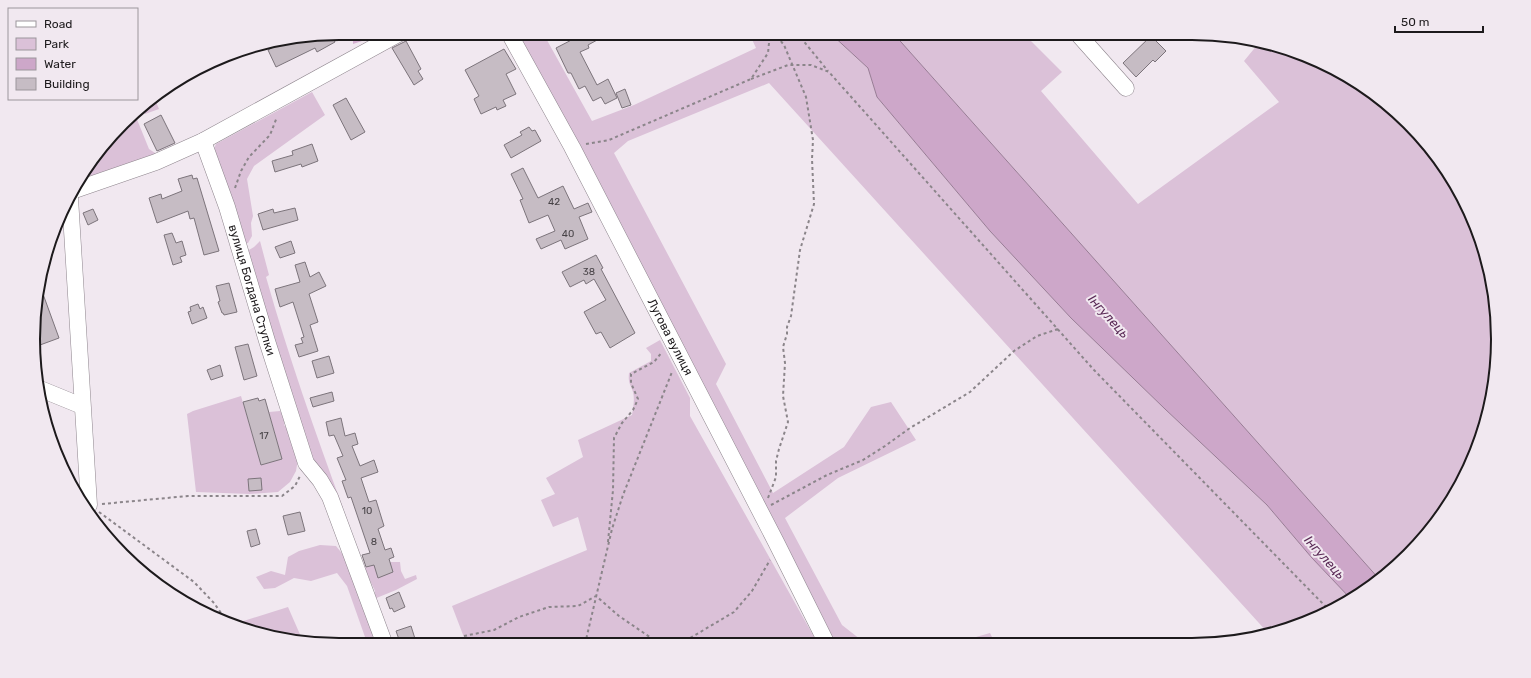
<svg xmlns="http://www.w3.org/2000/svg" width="1531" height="678" viewBox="0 0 1531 678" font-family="Rubik,sans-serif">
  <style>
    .green { fill: #dbc1d8 }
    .forest { fill: #d5afd1 }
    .water { fill: #cda7c9; stroke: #987d95 }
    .building { fill: #c6bcc4; stroke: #7c747b }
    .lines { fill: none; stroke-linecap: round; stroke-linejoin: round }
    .minor-casing { stroke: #8e858d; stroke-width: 17 }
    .path { stroke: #8b858a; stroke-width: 2; stroke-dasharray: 3 3; stroke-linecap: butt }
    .minor { stroke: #fff; stroke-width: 16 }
    .labels { text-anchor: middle; stroke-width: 4; stroke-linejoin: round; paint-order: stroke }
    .number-label { font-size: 10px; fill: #474246 }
    .street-label { font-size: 12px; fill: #1d1a1c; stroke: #f1e8f0 }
    .water-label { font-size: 13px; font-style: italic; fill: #5a2a56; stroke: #f1e8f0 }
    .rim { fill: none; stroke: #1d1a1c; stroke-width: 2 }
  </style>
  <rect width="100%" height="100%" fill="#f1e8f0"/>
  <path class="green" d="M 514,33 L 543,33 L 592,121 L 634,105 L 756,48 L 749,33 L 830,33 L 868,68 L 877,97 L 990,231 L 1071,318 L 1165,409 L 1267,505 L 1312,558 L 1350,598 L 1309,622 L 1268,633 L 769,83 L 628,141 L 614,153 L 726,364 L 716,384 L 773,493 L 844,447 L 871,407 L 891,402 L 916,440 L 838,478 L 785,518 L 842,625 L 865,643 L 832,644 Z
    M 893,33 L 1023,33 L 1062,72 L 1041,91 L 1138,204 L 1279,102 L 1244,61 L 1258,44 L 1291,49 L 1345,74 L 1394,109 L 1435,153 L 1467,204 L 1488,260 L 1497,319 L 1495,379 L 1482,438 L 1435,525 L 1380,580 Z
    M 312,92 L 325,115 L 254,166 L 247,179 L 253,216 L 251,223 L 252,236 L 248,243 L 241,244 L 213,151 L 216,144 Z
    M 154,97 L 159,109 L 145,114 L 141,106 Z
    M 134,112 L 149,149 L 155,153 L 156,156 L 89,181 L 86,172 Z
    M 260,241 L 269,275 L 266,277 C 288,355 315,432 343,508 L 339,508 L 306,458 L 244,253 L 254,247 Z
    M 660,340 L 690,398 L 690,416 L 818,644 L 456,645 L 465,640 L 452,606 L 587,550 L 578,517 L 553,527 L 541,500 L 555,494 L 546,478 L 583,457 L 578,440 L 632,415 C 633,408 635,400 633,392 C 630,383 628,383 629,373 L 651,361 L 651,354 L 646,348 Z
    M 241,396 L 261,465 L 282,459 L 269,412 L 280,411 L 286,418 L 284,425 L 288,429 L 298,459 L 296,471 L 290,482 L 278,492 L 250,494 L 196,492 L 187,414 L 193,411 Z
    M 320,545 L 336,546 L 345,557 L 373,635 L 372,639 L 365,637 L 347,586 L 337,573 L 311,581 L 294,578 L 275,588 L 264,589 L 256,577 L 271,571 L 285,575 L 288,557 L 299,551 Z
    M 368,562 L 400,562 L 401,571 L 405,579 L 416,575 L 417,579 L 396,590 L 374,599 L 375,591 L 364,568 L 369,566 Z
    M 288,607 L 302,639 L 240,629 L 231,625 Z
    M 990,633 L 995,643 L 955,643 Z"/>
  <path class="forest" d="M 353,33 L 386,33 L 353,44 Z"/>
  <path class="water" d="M 830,33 L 893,33 L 1380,580 L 1350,598 L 1312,558 L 1267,505 L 1165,409 L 1071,318 L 990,231 L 877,97 L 868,68 Z"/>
  <path class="building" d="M 585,33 L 610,33 L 588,45 L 589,48 L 580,52 L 597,85 L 608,79 L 617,98 L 605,104 L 601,97 L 593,101 L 585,86 L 579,89 L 571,73 L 568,73 L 556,48 Z
    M 331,34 L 335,42 L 317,52 L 315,48 L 276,67 L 268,50 L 279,44 L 278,43 L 304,39 L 306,42 L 314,37 Z
    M 1151,36 L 1166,51 L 1155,62 L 1153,60 L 1136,77 L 1123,63 Z
    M 406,41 L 421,69 L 418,71 L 423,79 L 414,85 L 392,48 Z
    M 504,49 L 516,69 L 506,74 L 516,94 L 503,100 L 506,106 L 497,110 L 496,107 L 481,114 L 474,99 L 479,96 L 465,70 Z
    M 625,89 L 631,105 L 622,108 L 616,93 Z
    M 346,98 L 365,132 L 351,140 L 333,105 Z
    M 161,115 L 175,143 L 157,151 L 144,124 Z
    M 529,127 L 532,131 L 535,130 L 541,141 L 511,158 L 504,145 L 522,135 L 520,132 Z
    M 312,144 L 318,161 L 302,167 L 301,164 L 275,172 L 272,161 L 293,155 L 292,151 Z
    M 523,168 L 538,198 L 563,186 L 574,209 L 588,203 L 592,212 L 579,217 L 588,239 L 565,249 L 561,240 L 541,249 L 536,239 L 555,231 L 548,215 L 529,223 L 520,200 L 523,199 L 511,174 Z
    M 192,175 L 193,179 L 197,178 L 219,251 L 204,255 L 194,218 L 190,219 L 188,211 L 157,223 L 149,198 L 161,194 L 162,199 L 182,191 L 178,179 Z
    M 295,208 L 298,220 L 263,230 L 258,214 L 273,209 L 274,213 Z
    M 93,209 L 98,220 L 88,225 L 83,213 Z
    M 172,233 L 176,243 L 182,241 L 186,255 L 180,257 L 182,262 L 173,265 L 164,235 Z
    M 291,241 L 295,253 L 280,258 L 275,247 Z
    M 596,255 L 603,268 L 601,269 L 635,333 L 610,348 L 601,332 L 596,334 L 584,312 L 606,300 L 594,279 L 586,284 L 584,280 L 570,287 L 562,272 Z
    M 305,262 L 310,277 L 319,272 L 326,286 L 309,294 L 318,322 L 310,325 L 318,351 L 299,357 L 295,345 L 303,343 L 301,338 L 304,337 L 293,302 L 280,307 L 275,289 L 300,282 L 295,265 Z
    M 39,283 L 59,338 L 40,345 L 37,338 Z
    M 229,283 L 237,312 L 224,315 L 223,313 L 222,313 L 218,302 L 220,301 L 216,286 Z
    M 198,304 L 200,309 L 203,307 L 207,318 L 192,324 L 188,312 L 191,311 L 190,307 Z
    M 248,344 L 257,376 L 244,380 L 235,347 Z
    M 329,356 L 334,373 L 317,378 L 312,361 Z
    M 220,365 L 223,376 L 211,380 L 207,370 Z
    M 332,392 L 334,401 L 313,407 L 310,398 Z
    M 258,398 L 259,401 L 265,399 L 282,459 L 261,465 L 243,402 Z
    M 341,418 L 345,436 L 355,433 L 358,444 L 352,446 L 360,466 L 374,460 L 378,472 L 361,478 L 369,502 L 376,500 L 384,526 L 378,529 L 385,550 L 391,548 L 394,557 L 389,559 L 393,572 L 378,578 L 374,565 L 366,567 L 362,555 L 370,553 L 351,497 L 348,498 L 342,481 L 346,480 L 337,458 L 343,456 L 334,435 L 329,436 L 326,422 Z
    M 261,478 L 262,490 L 249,491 L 248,479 Z
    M 300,512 L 305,531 L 288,535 L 283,516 Z
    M 256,529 L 260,544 L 251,547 L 247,531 Z
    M 399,592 L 405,607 L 394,612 L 392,608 L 390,609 L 386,598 Z
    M 411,626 L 417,645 L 401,645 L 396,631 Z"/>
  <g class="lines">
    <defs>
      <g id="minor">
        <path id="s1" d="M 509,33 L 572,147 L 776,542 L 827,644"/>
        <path d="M 1077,33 L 1126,88"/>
        <path id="s2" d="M 203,141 L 227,207 L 267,341 L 306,463 L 320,480 L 330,497 L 385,645"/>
        <path d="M 72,191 L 156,162 L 203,141 L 400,33"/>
        <path d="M 70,198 L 89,505"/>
        <path d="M 38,388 L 82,406"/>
      </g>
    </defs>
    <use href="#minor" class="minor-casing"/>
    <path class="path" d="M 797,33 L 828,71
      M 1101,39 L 1107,33
      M 751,79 L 788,65 L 811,65 L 829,72 L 1094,370 L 1329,610
      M 586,144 L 609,140 L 751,79 L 768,53 L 770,33
      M 235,188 L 241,171 L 249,157 L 270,135 L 277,117
      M 768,498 L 776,477 L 776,461 L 779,449 L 788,422 L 783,396 L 785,363 L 783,347 L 787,334 L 787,327 L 791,316 L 800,250 L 814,204 L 812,159 L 813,140 L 806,97 L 784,45 L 774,33
      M 102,504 L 188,496 L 282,496 L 295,486 L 300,476
      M 771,505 L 827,475 L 863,460 L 885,446 L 910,428 L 970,392 L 1014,351 L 1037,336 L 1058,329
      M 99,512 L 194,582 L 214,603 L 228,623
      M 608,542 L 613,490 L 614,438 L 622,423 L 633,410 L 638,399 L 631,383 L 631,374 L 654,362 L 662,352
      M 464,636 L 494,630 L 519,617 L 549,607 L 578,606 L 596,596 L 619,616 L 660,644
      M 585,644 L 612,529 L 623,495 L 672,372
      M 680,644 L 734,612 L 752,591 L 770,560"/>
    <use href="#minor" class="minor"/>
  </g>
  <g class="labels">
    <g class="number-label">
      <text x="554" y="205">42</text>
      <text x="568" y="237">40</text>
      <text x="589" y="275">38</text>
      <text x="264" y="439">17</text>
      <text x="367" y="514">10</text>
      <text x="374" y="545">8</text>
    </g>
    <g class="street-label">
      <text dy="4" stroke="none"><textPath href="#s2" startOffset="157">вулиця Богдана Ступки</textPath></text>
      <text dy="4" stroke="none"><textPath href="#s1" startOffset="344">Лугова вулиця</textPath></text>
    </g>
    <g class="water-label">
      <text transform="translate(1109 316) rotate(48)" y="5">Інгулець</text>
      <text transform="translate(1325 557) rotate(48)" y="5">Інгулець</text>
    </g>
  </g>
  <path d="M0 0H1531V678H0ZM339 40H1192A299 299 0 0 1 1491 339V339A299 299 0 0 1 1192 638H339A299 299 0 0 1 40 339V339A299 299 0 0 1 339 40Z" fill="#f1e8f0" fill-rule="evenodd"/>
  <path class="rim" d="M339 40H1192A299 299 0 0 1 1491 339V339A299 299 0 0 1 1192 638H339A299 299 0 0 1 40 339V339A299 299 0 0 1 339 40Z"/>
  <rect x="8" y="8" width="130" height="92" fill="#f1e8f0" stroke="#9c969b"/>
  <rect x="16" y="21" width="20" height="6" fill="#ffffff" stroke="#9c969b"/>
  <text x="44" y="28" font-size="12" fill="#1d1a1c">Road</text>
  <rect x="16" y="38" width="20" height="12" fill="#dbc1d8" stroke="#9c969b"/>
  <text x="44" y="48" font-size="12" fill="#1d1a1c">Park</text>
  <rect x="16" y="58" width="20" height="12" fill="#cda7c9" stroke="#9c969b"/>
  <text x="44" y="68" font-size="12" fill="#1d1a1c">Water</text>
  <rect x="16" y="78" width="20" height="12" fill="#c6bcc4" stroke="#9c969b"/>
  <text x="44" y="88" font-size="12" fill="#1d1a1c">Building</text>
  <path d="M1395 26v6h88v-6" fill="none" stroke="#1d1a1c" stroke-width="2"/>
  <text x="1401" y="26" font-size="12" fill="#1d1a1c" stroke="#f1e8f0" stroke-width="3" paint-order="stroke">50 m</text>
</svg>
